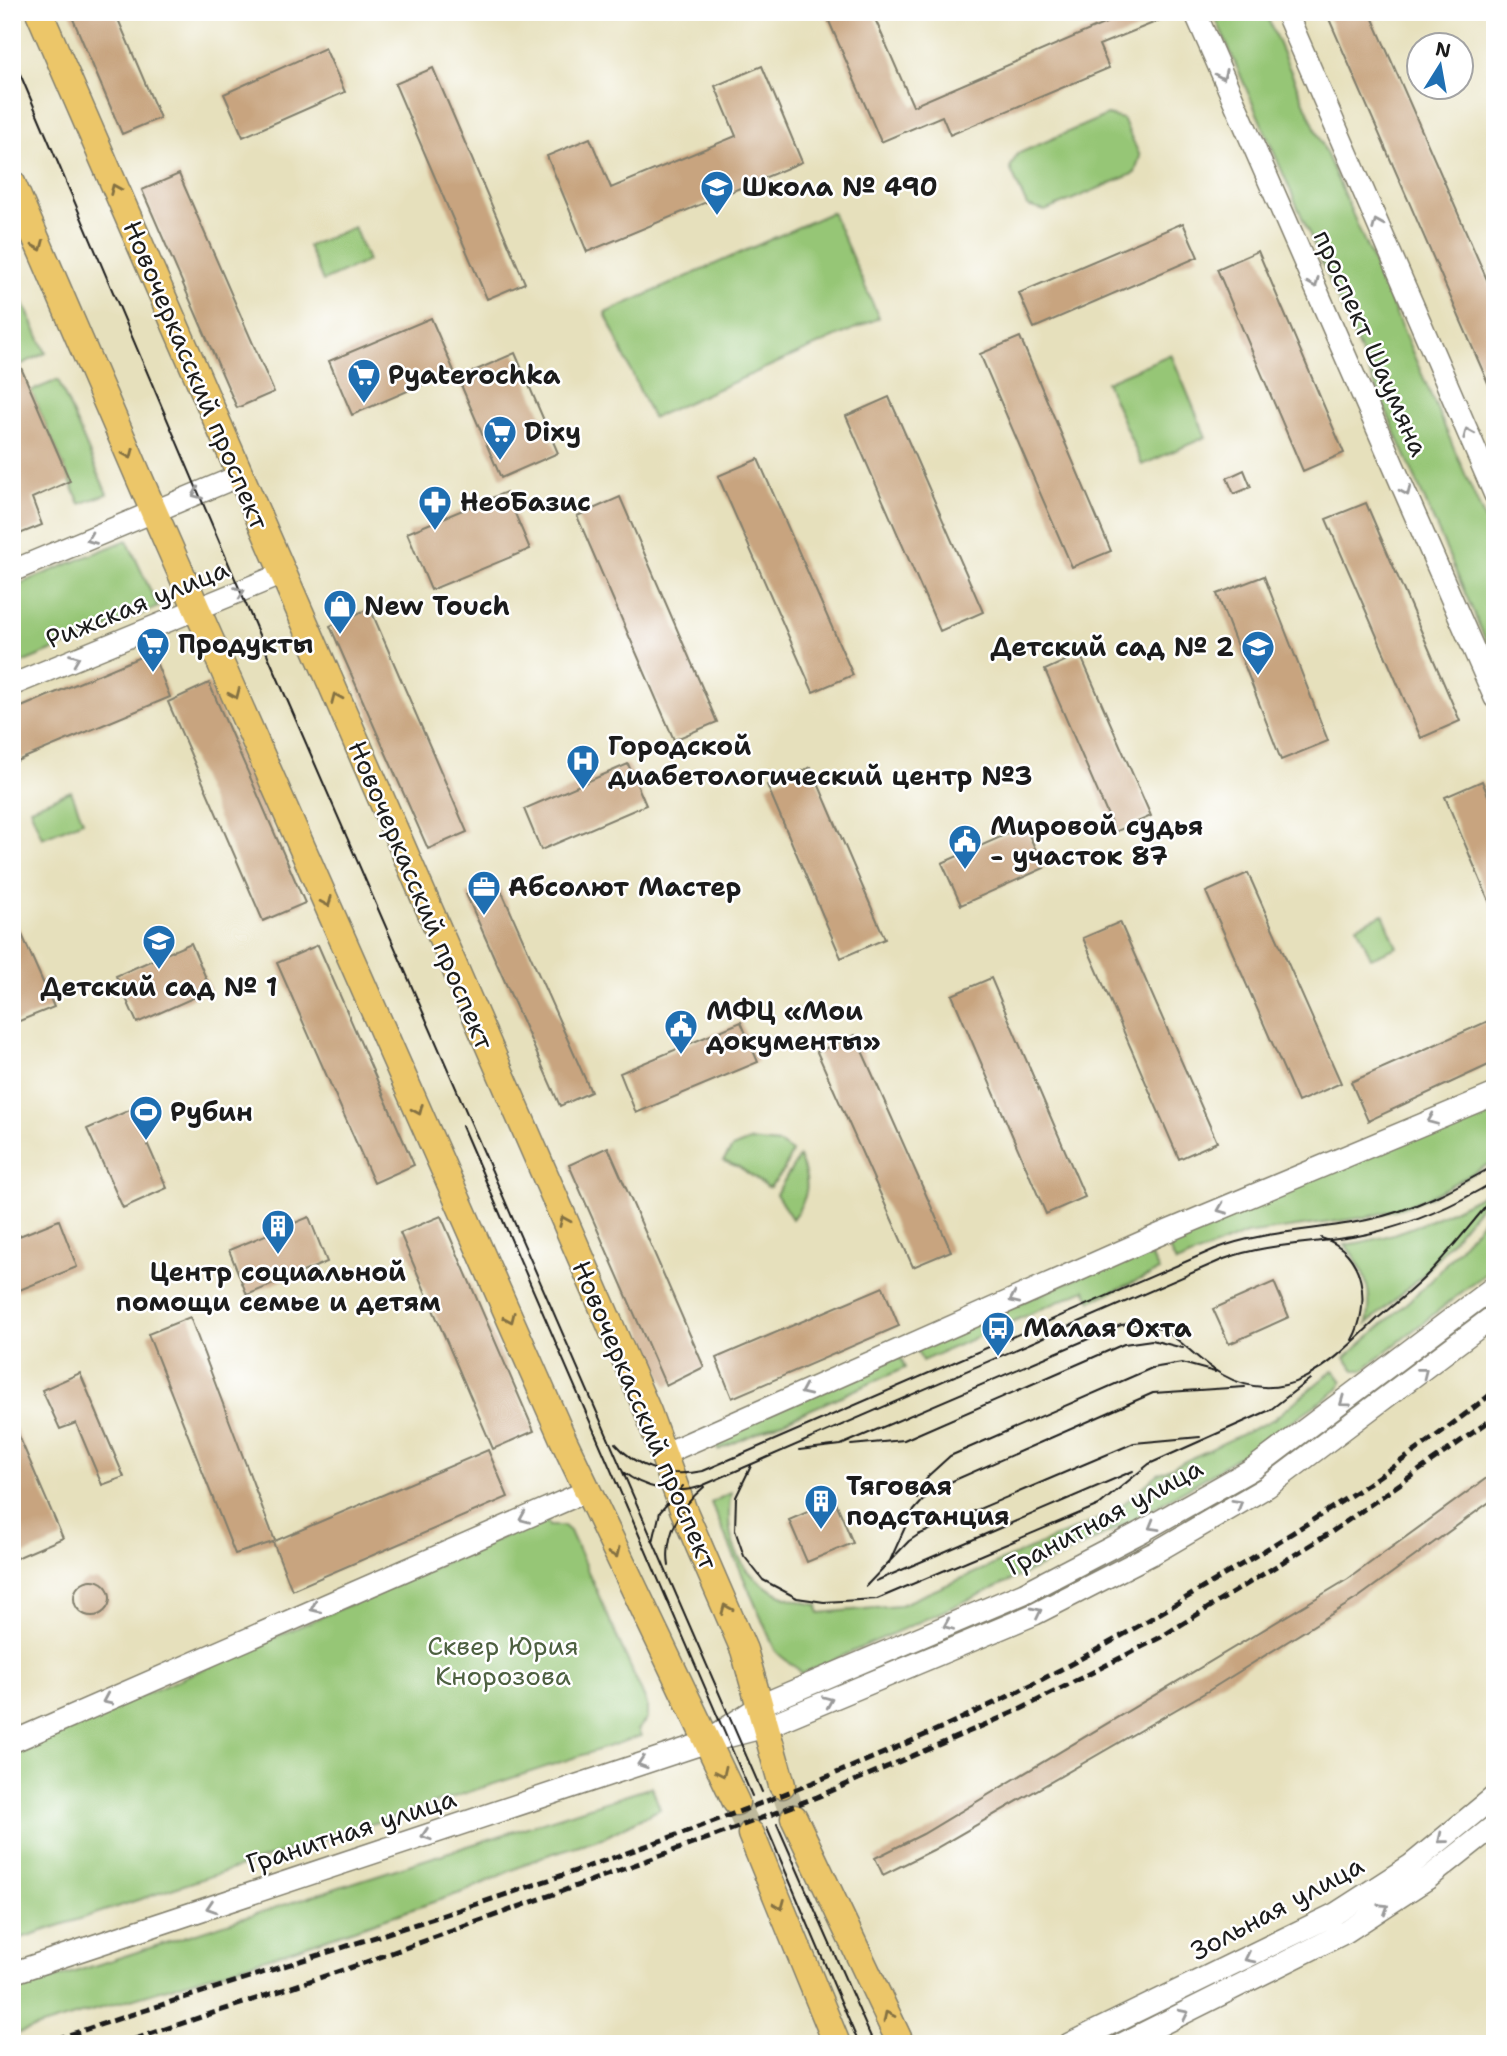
<svg xmlns="http://www.w3.org/2000/svg" width="1507" height="2056" viewBox="0 0 1507 2056" font-family="'Shantell Sans',sans-serif">
  <style>
    .green { fill: #96c676; stroke: #597149; stroke-width: 2 }
    .building { fill: #c8a47f }
    .lines { fill: none; stroke-linecap: round; stroke-linejoin: round }
    .major-tunnel { stroke: #beb99c; stroke-width: 26; stroke-dasharray: 26 13; stroke-linecap: butt }
    .minor-casing { stroke: #817e6c; stroke-width: 24 }
    .major-casing { stroke: #817e6c; stroke-width: 29 }
    .minor { stroke: #fff; stroke-width: 21 }
    .major { stroke: #ecc669; stroke-width: 26 }
    .tram { stroke: #1c1c1c; stroke-width: 2 }
    .rail { stroke: #1c1c1c; stroke-width: 5; stroke-dasharray: 10 5; stroke-linecap: butt }
    .oneway { stroke: #999 }
    .oneway2 { stroke: #847142 }
    .labels { text-anchor: middle; stroke-width: 5; stroke-linejoin: round; paint-order: stroke }
    .poi-label { font-size: 26px; font-weight: bold; fill: #1c1c1c; stroke: #fff; text-anchor: start }
    .street-label { font-size: 26px; fill: #1c1c1c; stroke: #fff }
    .park-label { font-size: 26px; fill: #4d6040; stroke: #fff }
  </style>
  <rect width="100%" height="100%" fill="#fff"/>
  <filter id="ink" filterUnits="userSpaceOnUse"><feTurbulence type="fractalNoise" baseFrequency=".0143" numOctaves="2"/><feDisplacementMap in="SourceGraphic" scale="14" xChannelSelector="R" yChannelSelector="G"/><feConvolveMatrix kernelMatrix="1 2 1 2 8 2 1 2 1" color-interpolation-filters="sRGB"/></filter>
  <filter id="wash" filterUnits="userSpaceOnUse"><feTurbulence type="fractalNoise" baseFrequency=".00686" numOctaves="4" result="noise"/><feDisplacementMap in="SourceGraphic" scale="28" xChannelSelector="R" yChannelSelector="G"/><feGaussianBlur stdDeviation="1.57" result="paint"/><feColorMatrix in="noise" values="0 0 0 0 0 0 0 0 0 0 0 0 0 0 0 0 0 1.4 0 .05"/><feComposite in="paint" operator="in"/></filter>
  <g filter="url(#wash)">
    <rect width="100%" height="100%" fill="#e6e0bc"/>
    <path class="green" d="M 1213,12 L 1265,12 L 1495,543 L 1495,662 Z
      M 1107,115 L 1123,119 L 1140,156 L 1135,173 L 1045,211 L 1027,206 L 1010,168 L 1017,154 Z
      M 832,212 L 879,318 L 652,418 L 605,313 Z
      M 354,227 L 368,261 L 323,281 L 308,246 Z
      M 12,277 L 46,353 L 20,365 L 12,348 Z
      M 1171,354 L 1206,437 L 1142,465 L 1106,382 Z
      M 58,380 L 107,494 L 80,504 L 31,391 Z
      M 127,540 L 158,607 L 12,667 L 12,587 Z
      M 71,791 L 83,821 L 42,838 L 30,808 Z
      M 1383,914 L 1397,947 L 1371,958 L 1357,926 Z
      M 1495,1101 L 1495,1161 L 1431,1196 L 1404,1207 L 1368,1217 L 1246,1234 L 1176,1263 L 1167,1245 L 1168,1238 Z
      M 749,1141 L 780,1144 L 792,1152 L 783,1172 L 769,1188 L 739,1167 L 723,1161 L 732,1148 Z
      M 799,1157 C 811,1182 809,1198 792,1219 L 776,1194 Z
      M 1495,1188 L 1423,1275 L 1367,1324 C 1374,1293 1365,1268 1345,1245 C 1400,1237 1446,1215 1495,1188 Z
      M 1495,1206 L 1495,1266 L 1363,1370 L 1355,1370 L 1345,1358 L 1430,1282 Z
      M 1144,1249 L 1150,1253 L 1159,1271 L 1091,1301 L 1085,1290 L 922,1361 L 916,1348 Z
      M 900,1356 L 905,1368 L 718,1450 L 713,1438 Z
      M 1333,1370 L 1342,1381 L 1339,1389 C 1276,1432 1214,1475 1147,1512 C 1036,1573 917,1622 802,1674 C 796,1664 783,1661 775,1650 L 711,1503 L 731,1492 C 720,1557 756,1596 818,1605 L 819,1613 L 898,1606 L 1113,1513 L 1158,1474 L 1274,1419 Z
      M 546,1518 L 549,1526 L 564,1526 L 570,1531 L 647,1704 L 647,1719 L 638,1729 L 641,1736 L 12,1941 L 12,1753 Z
      M 652,1787 L 660,1809 L 605,1837 L 541,1857 L 466,1891 L 283,1953 L 12,2035 L 12,1992 Z"/>
    <g id="blocks">
      <path class="building" d="M 70,12 L 115,12 L 160,118 L 122,134 Z
        M 825,12 L 872,12 L 913,106 L 1106,23 L 1102,12 L 1178,13 L 1099,45 L 1109,68 L 950,135 L 942,116 L 881,142 Z
        M 1326,12 L 1370,12 L 1495,298 L 1495,399 Z
        M 325,48 L 345,92 L 243,137 L 224,94 Z
        M 762,66 L 802,162 L 587,252 L 547,156 L 590,138 L 611,188 L 736,136 L 715,86 Z
        M 433,68 L 525,283 L 487,299 L 395,84 Z
        M 179,174 L 274,392 L 237,408 L 142,190 Z
        M 1183,223 L 1198,257 L 1034,328 L 1019,293 Z
        M 1258,251 L 1344,453 L 1303,471 L 1217,269 Z
        M 431,318 L 454,371 L 352,415 L 329,361 Z
        M 1020,337 L 1111,551 L 1072,567 L 980,354 Z
        M 12,347 L 70,481 L 32,498 L 42,525 L 12,537 Z
        M 515,353 L 558,453 L 501,478 L 458,378 Z
        M 889,397 L 983,612 L 940,631 L 846,416 Z
        M 758,459 L 853,675 L 813,692 L 718,476 Z
        M 1244,470 L 1251,487 L 1234,494 L 1227,478 Z
        M 506,492 L 530,549 L 431,590 L 407,533 Z
        M 620,497 L 717,722 L 674,740 L 577,516 Z
        M 1366,503 L 1460,721 L 1421,738 L 1326,519 Z
        M 1264,576 L 1328,741 L 1281,760 L 1217,594 Z
        M 370,608 L 467,832 L 428,849 L 330,626 Z
        M 152,652 L 170,697 L 12,763 L 12,711 Z
        M 1080,654 L 1151,816 L 1115,832 L 1045,670 Z
        M 209,683 L 305,903 L 263,921 L 168,702 Z
        M 628,764 L 646,805 L 541,850 L 524,809 Z
        M 811,767 L 885,939 L 841,958 L 767,785 Z
        M 1482,781 L 1495,812 L 1495,915 L 1445,797 Z
        M 1025,826 L 1044,868 L 961,905 L 942,863 Z
        M 1248,873 L 1341,1083 L 1298,1102 L 1206,892 Z
        M 497,881 L 591,1092 L 560,1106 L 466,894 Z
        M 12,912 L 54,1007 L 12,1024 Z
        M 1120,922 L 1217,1142 L 1179,1159 L 1083,938 Z
        M 191,943 L 211,990 L 137,1023 L 116,976 Z
        M 318,945 L 414,1165 L 374,1183 L 277,963 Z
        M 991,978 L 1085,1197 L 1046,1214 L 952,995 Z
        M 1495,1018 L 1495,1062 L 1368,1121 L 1351,1082 Z
        M 741,1022 L 758,1062 L 636,1113 L 620,1073 Z
        M 855,1035 L 951,1251 L 913,1267 L 817,1052 Z
        M 132,1109 L 167,1188 L 123,1208 L 87,1129 Z
        M 608,1147 L 704,1367 L 666,1386 L 569,1165 Z
        M 441,1216 L 534,1431 L 493,1449 L 400,1233 Z
        M 309,1217 L 327,1262 L 247,1295 L 229,1250 Z
        M 59,1220 L 77,1267 L 12,1293 L 12,1239 Z
        M 1274,1282 L 1289,1317 L 1229,1344 L 1213,1309 Z
        M 883,1287 L 899,1326 L 732,1398 L 716,1358 Z
        M 190,1317 L 275,1541 L 488,1450 L 508,1497 L 292,1590 L 273,1542 L 235,1554 L 148,1334 Z
        M 80,1373 L 124,1477 L 102,1485 L 76,1423 L 60,1429 L 42,1390 Z
        M 12,1420 L 63,1538 L 12,1560 Z
        M 1495,1472 L 1495,1498 L 1359,1597 L 1208,1691 L 933,1850 L 883,1875 L 875,1858 L 923,1834 L 1348,1579 Z
        M 835,1500 L 853,1543 L 807,1562 L 789,1520 Z
        M74 1598a18 18 0 1 1 36 0a18 18 0 1 1-36 0Z"/>
    </g>
  </g>
  <g filter="url(#ink)">
    <use href="#blocks" fill-opacity="0" stroke="#817e6c" stroke-width="2"/>
    <g class="lines">
      <path class="major-tunnel" d="M 782,1785 L 794,1818
        M 736,1802 L 751,1834"/>
      <defs>
        <path id="minor" d="M 1195,12 L 1495,698
          M 1286,12 L 1495,495
          M 12,571 L 239,476
          M 12,685 L 282,574
          M 664,1454 L 1156,1236 L 1495,1094
          M 713,1737 L 761,1705 L 1024,1593 L 1139,1533 L 1254,1468 L 1495,1286
          M 12,1742 L 587,1491
          M 12,1973 L 707,1742 L 765,1727 L 1035,1614 L 1154,1553 L 1267,1487 L 1495,1315
          M 1069,2044 L 1335,1914 L 1411,1865 L 1495,1796
          M 1122,2044 L 1346,1932 L 1427,1879 L 1495,1825"/>
        <path id="major" d="M 39,12 L 648,1412 L 683,1509 L 744,1650 L 782,1785
          M 12,183 L 154,512 L 563,1439 L 736,1802
          M 794,1818 L 901,2044
          M 751,1834 L 837,2044"/>
      </defs>
      <use href="#minor" class="minor-casing"/>
      <use href="#major" class="major-casing"/>
      <use href="#minor" class="minor"/>
      <use href="#major" class="major"/>
      <path class="tram" d="M 12,55 L 262,642 L 762,1792
        M 462,1126 L 752,1796
        M 1321,1238 C 1366,1250 1371,1306 1352,1340
        M 615,1443 C 637,1469 669,1478 703,1471 L 1215,1249 C 1265,1230 1316,1231 1367,1220 C 1414,1210 1454,1189 1495,1165
        M 851,1445 L 904,1440 L 1124,1344 L 1152,1340 L 1183,1348
        M 799,1450 L 841,1445 L 1121,1325 C 1174,1318 1182,1352 1221,1374 C 1287,1412 1333,1361 1377,1319 C 1393,1305 1410,1292 1425,1277 C 1450,1252 1471,1223 1495,1196
        M 751,1466 L 736,1497 L 735,1530 L 744,1556 L 763,1580 L 797,1598 L 824,1602 L 877,1599 L 1099,1505 L 1149,1464 L 1270,1410 L 1310,1379
        M 623,1472 C 643,1488 674,1495 699,1487 L 1224,1259 C 1272,1241 1322,1245 1372,1233 C 1415,1223 1457,1204 1495,1181
        M 917,1498 L 928,1476 L 950,1456 L 1152,1368 L 1182,1363 L 1215,1372
        M 653,1542 L 660,1512 L 683,1486
        M 889,1563 L 911,1514 L 932,1490 L 1153,1393 L 1245,1387
        M 669,1566 C 664,1535 681,1506 704,1487
        M 876,1581 L 1133,1471
        M 866,1586 L 909,1541 L 918,1535 L 1134,1443 L 1200,1437
        M 777,1824 L 874,2044
        M 767,1828 L 859,2044"/>
      <path class="rail" d="M 41,2044 C 366,1937 702,1845 1011,1695 C 1086,1658 1158,1615 1229,1572 C 1320,1517 1411,1458 1495,1391
        M 120,2044 L 358,1965 L 717,1835 L 817,1797 L 1019,1710 L 1161,1637 L 1330,1533 L 1495,1417"/>
    </g>
    <defs><path id="oneway-chevron" d="M-2-3.5L2.5 0L-2 3.5" fill="none" stroke-width="1.6" stroke-linecap="round" stroke-linejoin="round" transform="scale(1.75)"/></defs>
    <g class="oneway">
      <use href="#oneway-chevron" transform="translate(1222 75) rotate(66)"/>
      <use href="#oneway-chevron" transform="translate(1377 224) rotate(-113)"/>
      <use href="#oneway-chevron" transform="translate(1314 283) rotate(66)"/>
      <use href="#oneway-chevron" transform="translate(1468 433) rotate(-113)"/>
      <use href="#oneway-chevron" transform="translate(1406 491) rotate(67)"/>
      <use href="#oneway-chevron" transform="translate(197 494) rotate(157)"/>
      <use href="#oneway-chevron" transform="translate(91 539) rotate(158)"/>
      <use href="#oneway-chevron" transform="translate(240 592) rotate(-22)"/>
      <use href="#oneway-chevron" transform="translate(75 659) rotate(-22)"/>
      <use href="#oneway-chevron" transform="translate(1432 1120) rotate(157)"/>
      <use href="#oneway-chevron" transform="translate(1222 1209) rotate(158)"/>
      <use href="#oneway-chevron" transform="translate(1014 1299) rotate(156)"/>
      <use href="#oneway-chevron" transform="translate(1423 1372) rotate(-38)"/>
      <use href="#oneway-chevron" transform="translate(805 1391) rotate(156)"/>
      <use href="#oneway-chevron" transform="translate(1344 1402) rotate(144)"/>
      <use href="#oneway-chevron" transform="translate(1238 1504) rotate(-30)"/>
      <use href="#oneway-chevron" transform="translate(524 1518) rotate(157)"/>
      <use href="#oneway-chevron" transform="translate(1153 1526) rotate(150)"/>
      <use href="#oneway-chevron" transform="translate(315 1608) rotate(156)"/>
      <use href="#oneway-chevron" transform="translate(1037 1612) rotate(-26)"/>
      <use href="#oneway-chevron" transform="translate(948 1625) rotate(157)"/>
      <use href="#oneway-chevron" transform="translate(107 1700) rotate(156)"/>
      <use href="#oneway-chevron" transform="translate(828 1701) rotate(-23)"/>
      <use href="#oneway-chevron" transform="translate(642 1763) rotate(162)"/>
      <use href="#oneway-chevron" transform="translate(426 1835) rotate(162)"/>
      <use href="#oneway-chevron" transform="translate(1442 1839) rotate(141)"/>
      <use href="#oneway-chevron" transform="translate(211 1907) rotate(162)"/>
      <use href="#oneway-chevron" transform="translate(1384 1908) rotate(-33)"/>
      <use href="#oneway-chevron" transform="translate(1249 1958) rotate(154)"/>
      <use href="#oneway-chevron" transform="translate(1184 2014) rotate(-26)"/>
    </g>
    <g class="oneway2">
      <use href="#oneway-chevron" transform="translate(115 189) rotate(-113)"/>
      <use href="#oneway-chevron" transform="translate(39 246) rotate(67)"/>
      <use href="#oneway-chevron" transform="translate(129 454) rotate(67)"/>
      <use href="#oneway-chevron" transform="translate(235 694) rotate(66)"/>
      <use href="#oneway-chevron" transform="translate(336 698) rotate(-113)"/>
      <use href="#oneway-chevron" transform="translate(327 902) rotate(66)"/>
      <use href="#oneway-chevron" transform="translate(418 1110) rotate(67)"/>
      <use href="#oneway-chevron" transform="translate(564 1221) rotate(-114)"/>
      <use href="#oneway-chevron" transform="translate(510 1318) rotate(66)"/>
      <use href="#oneway-chevron" transform="translate(615 1553) rotate(65)"/>
      <use href="#oneway-chevron" transform="translate(726 1609) rotate(-113)"/>
      <use href="#oneway-chevron" transform="translate(722 1772) rotate(65)"/>
      <use href="#oneway-chevron" transform="translate(780 1905) rotate(68)"/>
      <use href="#oneway-chevron" transform="translate(888 2016) rotate(-116)"/>
    </g>
  </g>
  <defs>
    <symbol id="school-pin" viewBox="-11 -11 22 30"><path d="M0 17L-7.5 6A9.5 9.5 0 1 1 7.5 6Z" fill="#1f6fb2" stroke="#fff"/><path d="M0-5L7-2L0 1L-7-2ZM-4 1L0 2.5L4 1V4Q0 6-4 4Z" fill="#fff"/></symbol>
    <symbol id="supermarket-pin" viewBox="-11 -11 22 30"><path d="M0 17L-7.5 6A9.5 9.5 0 1 1 7.5 6Z" fill="#1f6fb2" stroke="#fff"/><path d="M-6-5.5h2.5l.6 2H6L4.5 2H-2.5L-4.4-4H-6ZM-1.5 3.2a1.3 1.3 0 1 0 .1 0ZM3 3.2a1.3 1.3 0 1 0 .1 0Z" fill="#fff"/></symbol>
    <symbol id="pharmacy-pin" viewBox="-11 -11 22 30"><path d="M0 17L-7.5 6A9.5 9.5 0 1 1 7.5 6Z" fill="#1f6fb2" stroke="#fff"/><path d="M-2-6h4v4h4v4h-4v4h-4v-4h-4v-4h4Z" fill="#fff"/></symbol>
    <symbol id="shop-pin" viewBox="-11 -11 22 30"><path d="M0 17L-7.5 6A9.5 9.5 0 1 1 7.5 6Z" fill="#1f6fb2" stroke="#fff"/><path d="M-5-2.5h2.3a2.7 3.5 0 0 1 5.4 0H5L5.5 6h-11ZM-1.5-2.5h3a1.5 2.3 0 0 0-3 0Z" fill="#fff"/></symbol>
    <symbol id="hospital-pin" viewBox="-11 -11 22 30"><path d="M0 17L-7.5 6A9.5 9.5 0 1 1 7.5 6Z" fill="#1f6fb2" stroke="#fff"/><path d="M-5-5h3v3.5h4V-5h3V5h-3V1.5h-4V5h-3Z" fill="#fff"/></symbol>
    <symbol id="civic-pin" viewBox="-11 -11 22 30"><path d="M0 17L-7.5 6A9.5 9.5 0 1 1 7.5 6Z" fill="#1f6fb2" stroke="#fff"/><path d="M-.6-6.5H3V-4.5H.6V-3L4-1V1h2V6H-6V1h2V-1L-.6-3ZM-1.2 2.5V6h2.4V2.5Z" fill="#fff"/></symbol>
    <symbol id="office-pin" viewBox="-11 -11 22 30"><path d="M0 17L-7.5 6A9.5 9.5 0 1 1 7.5 6Z" fill="#1f6fb2" stroke="#fff"/><path d="M-6-3h4V-5.5h4V-3h4V5H-6ZM-1-4.5V-3h2v-1.5ZM-6 0V1H6V0Z" fill="#fff"/></symbol>
    <symbol id="stadium-pin" viewBox="-11 -11 22 30"><path d="M0 17L-7.5 6A9.5 9.5 0 1 1 7.5 6Z" fill="#1f6fb2" stroke="#fff"/><path d="M0-5a6.5 5 0 1 0 0 10a6.5 5 0 1 0 0-10ZM-3.5-1.8h7v3.6h-7Z" fill="#fff"/></symbol>
    <symbol id="building-pin" viewBox="-11 -11 22 30"><path d="M0 17L-7.5 6A9.5 9.5 0 1 1 7.5 6Z" fill="#1f6fb2" stroke="#fff"/><path d="M-4-6H4V6H1V3H-1V6H-4ZM-2.5-4.3h1.7v1.8h-1.7ZM.8-4.3h1.7v1.8H.8ZM-2.5-1h1.7V.8h-1.7ZM.8-1h1.7V.8H.8Z" fill="#fff"/></symbol>
    <symbol id="bus-pin" viewBox="-11 -11 22 30"><path d="M0 17L-7.5 6A9.5 9.5 0 1 1 7.5 6Z" fill="#1f6fb2" stroke="#fff"/><path d="M-5-6H5V4H4V6H2V4H-2V6H-4V4H-5ZM-3.5-4V0h7V-4ZM-3.5 1.2v1.5H-2V1.2ZM2 1.2v1.5H3.5V1.2Z" fill="#fff"/></symbol>
  </defs>
  <g fill-rule="evenodd">
    <use href="#school-pin" x="698" y="168" width="38" height="52"/>
    <use href="#supermarket-pin" x="345" y="356" width="38" height="52"/>
    <use href="#supermarket-pin" x="481" y="413" width="38" height="52"/>
    <use href="#pharmacy-pin" x="416" y="483" width="38" height="52"/>
    <use href="#shop-pin" x="321" y="587" width="38" height="52"/>
    <use href="#supermarket-pin" x="134" y="625" width="38" height="52"/>
    <use href="#school-pin" x="1239" y="628" width="38" height="52"/>
    <use href="#hospital-pin" x="564" y="742" width="38" height="52"/>
    <use href="#civic-pin" x="946" y="822" width="38" height="52"/>
    <use href="#office-pin" x="465" y="868" width="38" height="52"/>
    <use href="#school-pin" x="140" y="922" width="38" height="52"/>
    <use href="#civic-pin" x="662" y="1007" width="38" height="52"/>
    <use href="#stadium-pin" x="127" y="1093" width="38" height="52"/>
    <use href="#building-pin" x="259" y="1207" width="38" height="52"/>
    <use href="#bus-pin" x="979" y="1309" width="38" height="52"/>
    <use href="#building-pin" x="802" y="1482" width="38" height="52"/>
  </g>
  <g class="labels">
    <g class="poi-label">
      <text x="742" y="196">Школа № 490</text>
      <text x="388" y="384">Pyaterochka</text>
      <text x="524" y="441">Dixy</text>
      <text x="460" y="511">НеоБазис</text>
      <text x="364" y="615">New Touch</text>
      <text x="178" y="653">Продукты</text>
      <text x="1234" y="656" text-anchor="end">Детский сад № 2</text>
      <text x="608" y="755">Городской<tspan x="608" dy="30">диабетологический центр №3</tspan></text>
      <text x="990" y="835">Мировой судья<tspan x="990" dy="30">- участок 87</tspan></text>
      <text x="508" y="896">Абсолют Мастер</text>
      <text x="159" y="996" text-anchor="middle">Детский сад № 1</text>
      <text x="706" y="1020">МФЦ «Мои<tspan x="706" dy="30">документы»</tspan></text>
      <text x="170" y="1121">Рубин</text>
      <text x="278" y="1281" text-anchor="middle">Центр социальной<tspan x="278" dy="30">помощи семье и детям</tspan></text>
      <text x="1023" y="1337">Малая Охта</text>
      <text x="846" y="1495">Тяговая<tspan x="846" dy="30">подстанция</tspan></text>
    </g>
    <g class="street-label">
      <text transform="translate(1371 343) rotate(66)" y="9">проспект Шаумяна</text>
      <text transform="translate(196 375) rotate(67)" y="9">Новочеркасский проспект</text>
      <text transform="translate(137 604) rotate(-22)" y="9">Рижская улица</text>
      <text transform="translate(421 895) rotate(67)" y="9">Новочеркасский проспект</text>
      <text transform="translate(645 1415) rotate(67)" y="9">Новочеркасский проспект</text>
      <text transform="translate(1104 1517) rotate(-28)" y="9">Гранитная улица</text>
      <text transform="translate(351 1831) rotate(-18)" y="9">Гранитная улица</text>
      <text transform="translate(1277 1908) rotate(-28)" y="9">Зольная улица</text>
    </g>
    <g class="park-label">
      <text x="503" y="1655">Сквер Юрия<tspan x="503" dy="30">Кнорозова</tspan></text>
    </g>
  </g>
  <rect width="1507" height="2056" fill="none" stroke="#fff" stroke-width="42"/>
  <g transform="translate(1440 66) rotate(11)"><circle r="33" fill="#ffffff" stroke="#a4a4a4" stroke-width="2"/>
  <path d="M0-5L12 26L0 18L-12 26Z" fill="#1f6fb2"/>
  <text y="-10" font-size="19" font-weight="bold" text-anchor="middle" fill="#1c1c1c">N</text>
  </g>
</svg>
